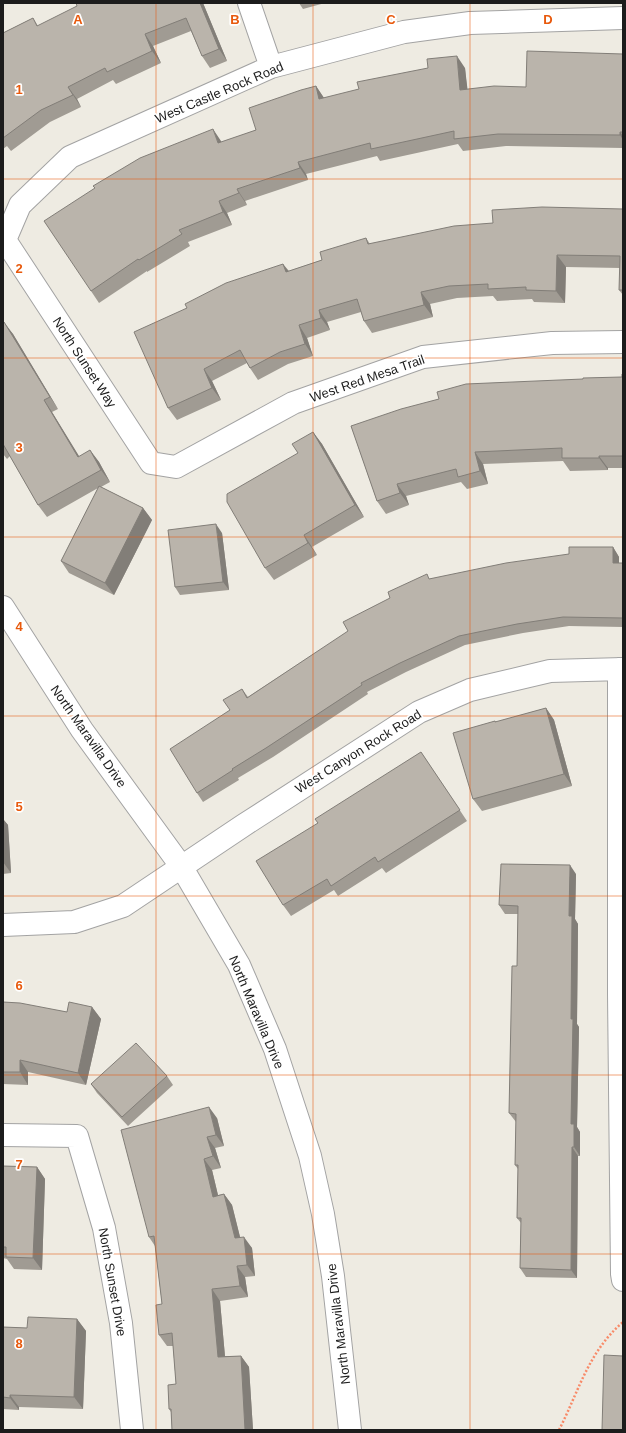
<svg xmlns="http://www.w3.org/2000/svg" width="626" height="1433" viewBox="0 0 626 1433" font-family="Arial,sans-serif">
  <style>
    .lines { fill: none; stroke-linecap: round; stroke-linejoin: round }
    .street-casing { stroke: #a3a3a3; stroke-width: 24 }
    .path { stroke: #f88a68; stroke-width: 2.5; stroke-dasharray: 2 2; stroke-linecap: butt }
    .street { stroke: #fff; stroke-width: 22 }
    .wall { fill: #a09b93 }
    .shaded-wall { fill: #827e78 }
    .building { fill: #bab4ab; stroke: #827e78 }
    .grid { fill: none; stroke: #e8590c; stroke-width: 1; stroke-opacity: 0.55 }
    .labels { text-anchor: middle; stroke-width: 3.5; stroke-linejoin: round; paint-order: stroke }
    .street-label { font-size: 13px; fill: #1c1c1c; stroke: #fff }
    .grid-label { font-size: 13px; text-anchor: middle; font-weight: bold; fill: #e8590c; stroke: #fff; stroke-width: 3.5; stroke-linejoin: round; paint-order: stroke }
  </style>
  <rect width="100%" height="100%" fill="#eeebe2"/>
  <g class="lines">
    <defs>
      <path id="street" d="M 249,3 L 271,67
        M 623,18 L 470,23 L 404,32 L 271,67 L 70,157 L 20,205 L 5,240 L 151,463 L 176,467 L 293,403 L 423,357 L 552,343 L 623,342
        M 3,607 L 82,730 L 181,866 L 239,965 L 275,1049 L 310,1156 L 323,1214 L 333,1276 L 350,1430
        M 619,669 L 619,994 L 622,1274 L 623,1280
        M 3,925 L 74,922 L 123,906 L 244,825 L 419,712 L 470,690 L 550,671 L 623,669
        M 3,1135 L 77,1136 L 104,1228 L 121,1323 L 132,1430"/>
    </defs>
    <use href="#street" class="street-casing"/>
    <path class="path" d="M 559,1430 C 579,1391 588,1352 623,1322"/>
    <use href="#street" class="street"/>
  </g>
  <path class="wall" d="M 203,3 L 227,61 L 210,68 L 202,56 L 191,31 L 153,46 L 161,63 L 116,84 L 113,80 L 77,99 L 81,107 L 50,122 L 11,151 L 7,146 L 3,149 L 3,33 L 33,18 L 38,26 Z
    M 299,3 L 325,3 L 303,9 Z
    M 623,54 L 623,148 L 506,146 L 463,151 L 458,144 L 380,161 L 377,156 L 306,174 L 308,180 L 245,201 L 247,205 L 227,213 L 232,225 L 188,242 L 190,246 L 147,272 L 147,271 L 99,303 L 91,291 L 222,142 L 256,130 L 316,86 L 324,98 L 465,68 L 467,89 L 526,87 Z
    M 623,209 L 623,295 L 619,290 L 620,268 L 566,267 L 565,303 L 534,302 L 532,299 L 497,301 L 493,296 L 457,298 L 430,304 L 433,317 L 372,333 L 364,321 L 361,312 L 327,322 L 330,330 L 307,338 L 313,356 L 288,364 L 258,380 L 250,368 L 247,363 L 212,381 L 221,400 L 177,420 L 168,408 L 187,308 L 283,264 L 289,271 L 322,260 L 366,238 L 370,244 L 493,223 Z
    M 3,323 L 13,334 L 58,409 L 52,412 L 79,457 L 90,450 L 99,462 L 110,482 L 101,487 L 143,508 L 152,520 L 114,595 L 69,573 L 61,561 L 98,488 L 47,517 L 38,505 L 10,456 L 7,459 L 3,454 Z
    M 623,374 L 623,468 L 608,468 L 608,470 L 570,471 L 563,461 L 483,464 L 488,484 L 467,489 L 461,482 L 406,496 L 409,505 L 386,514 L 377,501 L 351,426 L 622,377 Z
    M 313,432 L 322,444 L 364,517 L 312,547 L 317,555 L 274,580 L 265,568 L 298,453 Z
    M 222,533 L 229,590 L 180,595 L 175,587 Z
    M 613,547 L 619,557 L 619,563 L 623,563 L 623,627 L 569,626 L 523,633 L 465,645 L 406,672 L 367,692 L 368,694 L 273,757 L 238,778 L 239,780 L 203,802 L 197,793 L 230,710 L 242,689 L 248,697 L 430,579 Z
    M 546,708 L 554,720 L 572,786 L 482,811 L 473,799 L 495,721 L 496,722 Z
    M 421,752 L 467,821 L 386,873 L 382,868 L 338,896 L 334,890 L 291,916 L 283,905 L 318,823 Z
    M 3,819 L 8,825 L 11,873 L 3,874 Z
    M 576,874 L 575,919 L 578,924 L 577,1024 L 579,1027 L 577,1127 L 580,1132 L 580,1156 L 578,1156 L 577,1278 L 526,1277 L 520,1268 L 521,1223 L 517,1218 L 518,1169 L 515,1165 L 516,1122 L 509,1113 L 517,966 L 518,914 L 505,914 L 499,905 Z
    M 3,1002 L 67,1012 L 92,1007 L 101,1019 L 86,1085 L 28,1072 L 28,1085 L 3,1084 Z
    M 167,1076 L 173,1085 L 128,1126 L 97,1093 L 91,1084 Z
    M 217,1118 L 224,1146 L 215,1148 L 221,1168 L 212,1170 L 218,1195 L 224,1194 L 232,1205 L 240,1237 L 252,1248 L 255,1276 L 245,1277 L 248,1297 L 220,1301 L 225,1356 L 241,1356 L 249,1367 L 253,1430 L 172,1430 L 171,1412 L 169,1409 L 176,1384 L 173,1346 L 167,1346 L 159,1335 L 162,1304 L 155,1246 L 149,1237 Z
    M 3,1166 L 37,1167 L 45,1179 L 42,1270 L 14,1269 L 7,1259 L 3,1258 Z
    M 77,1319 L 86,1331 L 83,1409 L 19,1407 L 19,1410 L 3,1409 L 3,1327 L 27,1328 Z"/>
  <path class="shaded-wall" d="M 200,3 L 203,3 L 227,61 L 219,49 Z
    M 145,34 L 153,46 L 161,63 L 152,51 Z
    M 457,56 L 465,68 L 469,102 L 460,90 Z
    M 316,86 L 324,98 L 319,99 Z
    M 68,87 L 77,99 L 81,107 L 73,95 Z
    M 213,129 L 221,141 L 227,155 L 218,143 Z
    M 620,132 L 623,136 L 623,140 L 620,135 Z
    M 298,162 L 306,174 L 308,180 L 300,168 Z
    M 237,189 L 245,201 L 247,205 L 239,193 Z
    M 219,201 L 227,213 L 232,225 L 223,212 Z
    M 557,255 L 566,267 L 565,303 L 556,291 Z
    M 283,264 L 292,276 L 286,272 Z
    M 421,292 L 430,304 L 433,317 L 424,305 Z
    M 319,310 L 327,322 L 330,330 L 321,318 Z
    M 4,322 L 13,334 L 58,409 L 50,397 Z
    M 299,325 L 307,338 L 313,356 L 305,344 Z
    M 204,369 L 212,381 L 221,400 L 212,388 Z
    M 44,400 L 52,412 L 87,469 L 78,457 Z
    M 313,432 L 322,444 L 364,517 L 355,505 Z
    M 90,450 L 99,462 L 110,482 L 101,470 Z
    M 475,452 L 483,464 L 488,484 L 480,471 Z
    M 599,456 L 608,468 L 608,470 L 599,458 Z
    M 397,484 L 406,496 L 409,505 L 400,493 Z
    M 143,508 L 152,520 L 114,595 L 105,583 Z
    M 216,524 L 222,533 L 229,590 L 223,582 Z
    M 304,535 L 312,547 L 317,555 L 308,543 Z
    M 613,547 L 619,557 L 619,572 L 613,563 Z
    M 546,708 L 554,720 L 572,786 L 564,774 Z
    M 3,819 L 8,825 L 11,873 L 3,862 Z
    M 570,865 L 576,874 L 575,919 L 578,924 L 577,1024 L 579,1027 L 577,1127 L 580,1132 L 580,1156 L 574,1147 L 571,1124 L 569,916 Z
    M 92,1007 L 101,1019 L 86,1085 L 78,1073 Z
    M 20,1060 L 28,1072 L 28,1085 L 20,1072 Z
    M 209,1107 L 217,1118 L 224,1146 L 216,1135 Z
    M 207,1137 L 215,1148 L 221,1168 L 213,1156 Z
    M 572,1147 L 578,1156 L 577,1278 L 571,1270 Z
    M 204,1159 L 212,1170 L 221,1208 L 213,1197 Z
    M 37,1167 L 45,1179 L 42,1270 L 33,1258 Z
    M 224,1194 L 232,1205 L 243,1249 L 235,1238 Z
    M 244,1237 L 252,1248 L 255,1276 L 247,1265 Z
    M 237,1266 L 245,1277 L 248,1297 L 240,1286 Z
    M 212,1289 L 220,1301 L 226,1368 L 218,1357 Z
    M 77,1319 L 86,1331 L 83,1409 L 74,1397 Z
    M 241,1356 L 249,1367 L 253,1430 L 245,1430 Z
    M 10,1395 L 19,1407 L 19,1410 L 10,1398 Z"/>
  <path class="building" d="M 76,3 L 200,3 L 219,49 L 202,56 L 186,18 L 145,34 L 152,51 L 107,72 L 105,68 L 68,87 L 73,95 L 41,110 L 3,138 L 3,33 L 33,18 L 37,26 L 77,6 Z
    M 527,51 L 623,54 L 623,132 L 620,132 L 620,135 L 498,134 L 454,139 L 454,131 L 371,149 L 370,143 L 298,162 L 300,168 L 237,189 L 239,193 L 219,201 L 223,212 L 179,230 L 182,234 L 139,260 L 138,259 L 91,291 L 44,221 L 95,188 L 93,186 L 140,158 L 213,129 L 218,143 L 256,130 L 249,108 L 301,90 L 316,86 L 319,99 L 359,89 L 357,82 L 428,68 L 427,59 L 457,56 L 460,90 L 494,86 L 526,87 Z
    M 542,207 L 623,209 L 623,290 L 619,290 L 620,256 L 557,255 L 556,291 L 526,290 L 526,287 L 488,289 L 488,284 L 449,286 L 421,292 L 424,305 L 364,321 L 357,299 L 319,310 L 321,318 L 299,325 L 305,344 L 280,352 L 250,368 L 240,350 L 204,369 L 212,388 L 168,408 L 134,332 L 187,308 L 185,304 L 226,283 L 283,264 L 286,272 L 322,260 L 320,252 L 366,238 L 368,244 L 454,226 L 493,223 L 492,210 Z
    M 4,322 L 50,397 L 44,400 L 78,457 L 90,450 L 101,470 L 38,505 L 3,444 L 3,323 Z
    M 622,374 L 623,374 L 623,456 L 599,456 L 599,458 L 562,458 L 562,448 L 475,452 L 480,471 L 458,477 L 456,469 L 397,484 L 400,493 L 377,501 L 351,426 L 401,409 L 439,399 L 437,392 L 466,384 L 583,379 L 583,378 L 622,377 Z
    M 313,432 L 355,505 L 304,535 L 308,543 L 265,568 L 227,502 L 227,494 L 298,453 L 292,444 Z
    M 99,486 L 143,508 L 105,583 L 61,561 Z
    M 216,524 L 223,582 L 175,587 L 168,530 Z
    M 569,547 L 613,547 L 613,563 L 623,563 L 623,618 L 563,617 L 517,624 L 459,636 L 400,663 L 361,683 L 362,685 L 266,748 L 232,769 L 233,770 L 197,793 L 170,749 L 230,710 L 223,700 L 242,689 L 247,698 L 348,631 L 343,622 L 390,598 L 388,592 L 427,574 L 429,579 L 506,563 L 569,554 Z
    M 546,708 L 564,774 L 473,799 L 453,733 L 495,721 L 495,722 Z
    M 421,752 L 460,810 L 378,862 L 375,857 L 331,886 L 327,879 L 283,905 L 256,861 L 318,823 L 315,819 Z
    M 501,864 L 570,865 L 569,916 L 572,916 L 571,1019 L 573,1019 L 571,1124 L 574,1124 L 574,1147 L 572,1147 L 571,1270 L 520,1268 L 521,1218 L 517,1218 L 518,1165 L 515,1165 L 516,1114 L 509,1113 L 512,966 L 517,966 L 518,906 L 499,905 Z
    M 3,1002 L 20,1003 L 67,1012 L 69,1002 L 92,1007 L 78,1073 L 20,1060 L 20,1072 L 3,1072 Z
    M 136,1043 L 167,1076 L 122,1117 L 91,1084 Z
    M 209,1107 L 216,1135 L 207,1137 L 213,1156 L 204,1159 L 213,1197 L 224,1194 L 235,1238 L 244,1237 L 247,1265 L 237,1266 L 240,1286 L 212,1289 L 218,1357 L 241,1356 L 245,1430 L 172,1430 L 171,1409 L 169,1409 L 168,1385 L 176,1384 L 172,1333 L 159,1335 L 156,1305 L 162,1304 L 154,1236 L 149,1237 L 121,1130 Z
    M 3,1166 L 37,1167 L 33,1258 L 6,1257 L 6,1247 L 3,1247 Z
    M 28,1317 L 77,1319 L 74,1397 L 10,1395 L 10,1398 L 3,1397 L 3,1327 L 27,1328 Z
    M 604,1355 L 623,1356 L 623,1430 L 602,1430 Z"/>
  <path class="grid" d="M 156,3 L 156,1430M 313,3 L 313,1430M 470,3 L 470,1430M 3,179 L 623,179M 3,358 L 623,358M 3,537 L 623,537M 3,716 L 623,716M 3,896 L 623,896M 3,1075 L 623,1075M 3,1254 L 623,1254"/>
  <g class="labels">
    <g class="street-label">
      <text transform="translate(219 92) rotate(-23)" y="5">West Castle Rock Road</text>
      <text transform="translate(85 362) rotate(57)" y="5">North Sunset Way</text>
      <text transform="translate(367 378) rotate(-19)" y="5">West Red Mesa Trail</text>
      <text transform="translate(89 736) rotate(55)" y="5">North Maravilla Drive</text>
      <text transform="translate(358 751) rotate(-32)" y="5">West Canyon Rock Road</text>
      <text transform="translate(257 1012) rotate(67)" y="5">North Maravilla Drive</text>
      <text transform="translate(113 1282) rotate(80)" y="5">North Sunset Drive</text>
      <text transform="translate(338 1324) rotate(-97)" y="5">North Maravilla Drive</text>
    </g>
  </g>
  <g class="grid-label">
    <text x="78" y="24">A</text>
    <text x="235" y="24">B</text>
    <text x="391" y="24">C</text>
    <text x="548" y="24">D</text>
    <text x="19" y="94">1</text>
    <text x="19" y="273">2</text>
    <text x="19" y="452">3</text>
    <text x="19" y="631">4</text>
    <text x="19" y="811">5</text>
    <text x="19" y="990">6</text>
    <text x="19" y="1169">7</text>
    <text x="19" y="1348">8</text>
  </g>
  <rect width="626" height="1433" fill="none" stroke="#1c1c1c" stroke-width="8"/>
</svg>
